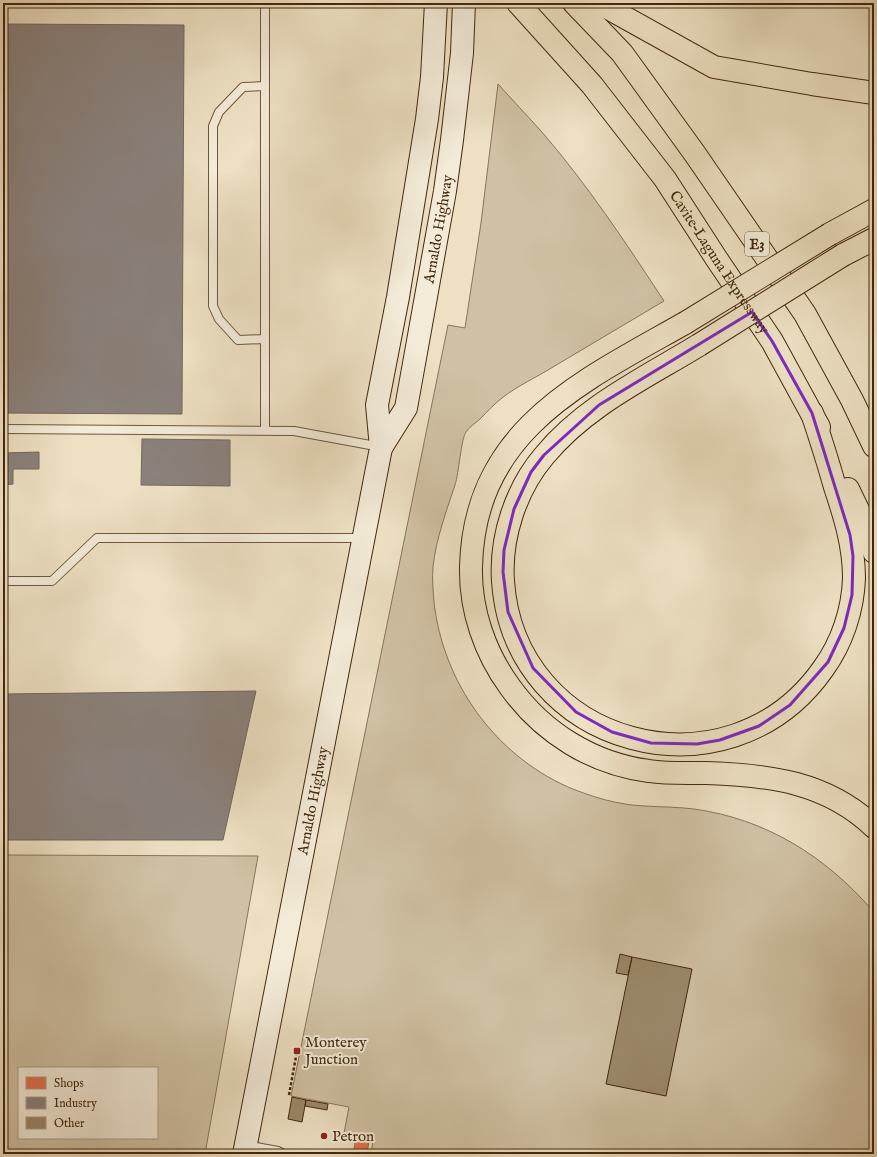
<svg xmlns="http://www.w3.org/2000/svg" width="877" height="1157" viewBox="0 0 877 1157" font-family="'IM FELL English',serif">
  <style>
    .green { fill: #d0c1a4; stroke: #8a7458; fill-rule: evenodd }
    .shops { fill: #e76f51; stroke: #b65a3c }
    .industry { fill: #8a817c; stroke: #75665a }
    .building { fill: #9b886b; stroke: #43280c }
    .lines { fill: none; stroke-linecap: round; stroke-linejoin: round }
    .lane-casing { stroke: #6e563a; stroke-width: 10 }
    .secondary-casing { stroke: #43280c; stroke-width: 24 }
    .highway-casing { stroke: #43280c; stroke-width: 24 }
    .path { stroke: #43280c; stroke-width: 2.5; stroke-dasharray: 3 2; stroke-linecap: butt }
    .lane { stroke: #f3ebd8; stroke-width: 8 }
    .secondary { stroke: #f3ebd8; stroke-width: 22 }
    .highway { stroke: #ede0c3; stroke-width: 22 }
    .highway-bridge-casing { stroke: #43280c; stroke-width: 24; stroke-linecap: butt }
    .highway-bridge { stroke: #ede0c3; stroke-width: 22 }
    .marked { fill: none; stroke: #7b2cbf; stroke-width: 3; stroke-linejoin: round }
    .poi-dot { fill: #8f2418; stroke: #f3ebd8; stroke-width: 1.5 }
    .labels { text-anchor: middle; stroke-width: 4; stroke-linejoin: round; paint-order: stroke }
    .shield { fill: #f3ebd8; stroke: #786249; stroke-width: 1 }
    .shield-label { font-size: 14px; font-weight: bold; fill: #43280c }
    .street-label { font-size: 15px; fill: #43280c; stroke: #f3ebd8 }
    .poi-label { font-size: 15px; fill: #43280c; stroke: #f3ebd8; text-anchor: start }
  </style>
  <rect width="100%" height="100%" fill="#ede0c3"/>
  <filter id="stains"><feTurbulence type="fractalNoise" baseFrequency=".005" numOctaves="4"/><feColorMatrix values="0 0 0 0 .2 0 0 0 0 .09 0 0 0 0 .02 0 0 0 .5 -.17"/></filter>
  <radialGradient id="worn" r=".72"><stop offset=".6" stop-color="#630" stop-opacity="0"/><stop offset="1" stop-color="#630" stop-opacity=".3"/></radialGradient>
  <path class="green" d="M 498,84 C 512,100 527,115 541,131 C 587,184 626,243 664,301 C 627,323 590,345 553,367 C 537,377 517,386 502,398 C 494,404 487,412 480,419 C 476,423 469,427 466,432 C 461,439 459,473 455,485 C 446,512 436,539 433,567 C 432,578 433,590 434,602 C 443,682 494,754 568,787 C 592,797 618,805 645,806 C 661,807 678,807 694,809 C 766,819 825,856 872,910 L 874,913 L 874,1154 L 371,1154 L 373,1140 L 344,1133 L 349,1107 L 291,1096 L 448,325 L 465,328 L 481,223 Z
    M 3,855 L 258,856 L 205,1154 L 3,1154 ZM 19,1068 L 157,1068 L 157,1138 L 19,1138 Z"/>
  <path class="shops" d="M 356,1138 L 369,1141 L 367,1154 L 353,1154 Z"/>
  <path class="industry" d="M 3,24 L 184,25 L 182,414 L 3,413 Z
    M 142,439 L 230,440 L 230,486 L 141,485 Z
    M 39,452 L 39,469 L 13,469 L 13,484 L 3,485 L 3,453 Z
    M 256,691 L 223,840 L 3,840 L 3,694 Z"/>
  <path class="building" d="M 620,954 L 632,957 L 628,975 L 616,973 Z
    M 632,957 L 692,969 L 666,1096 L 606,1084 Z
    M 292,1097 L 306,1100 L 302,1122 L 288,1119 Z
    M 306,1100 L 328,1104 L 327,1110 L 305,1106 Z"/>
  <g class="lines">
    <defs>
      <path id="lane" d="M 265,339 L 238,340 L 219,319 L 213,306 L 213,126 L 219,112 L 243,87 L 265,86
        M 3,429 L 294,431 L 381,447
        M 265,431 L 265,3
        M 3,581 L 52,581 L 97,538 L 363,538
        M 246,1145 L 278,1151 L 284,1154"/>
      <g id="secondary">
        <path id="s1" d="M 381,448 L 406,408 L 445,191 L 452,140 L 462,53 L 464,3"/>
        <path id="s2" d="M 244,1154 L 381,448 L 377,405 L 398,297 L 427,119 L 432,77 L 436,3"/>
      </g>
      <g id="highway">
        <path id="s3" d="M 518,3 L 592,85 L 665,179 L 716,258 L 772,341 L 819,427"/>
        <path d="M 574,3 L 622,53 L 695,154 L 805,314 L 852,400 L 874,446"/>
        <path d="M 599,3 L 714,67 L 812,84 L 874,93"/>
        <path d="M 830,234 L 874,210"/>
        <path d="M 843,255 L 874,239"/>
        <path d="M 685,323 C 581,382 474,430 471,567 C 470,610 485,653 510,687 C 543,733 593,764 649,771 C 668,774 687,773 707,773 C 769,775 827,782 874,827"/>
        <path d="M 699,345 C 645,378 585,406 544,456 C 516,489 500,537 503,581 C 514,747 728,804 823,669 C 842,643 853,610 854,578 C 854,546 845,517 835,487 C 828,462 820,437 812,413"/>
        <path d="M 848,489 L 861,516 L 874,552"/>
      </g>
    </defs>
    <use href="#lane" class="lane-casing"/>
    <use href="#secondary" class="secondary-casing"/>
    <use href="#highway" class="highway-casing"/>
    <path class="path" d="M 289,1095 L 297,1051"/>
    <use href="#lane" class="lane"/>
    <use href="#secondary" class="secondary"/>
    <use href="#highway" class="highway"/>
    <defs>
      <path id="highway-bridge" d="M 685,323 L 830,234
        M 699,345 L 843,255"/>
    </defs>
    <use href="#highway-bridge" class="highway-bridge-casing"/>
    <use href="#highway-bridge" class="highway-bridge"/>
  </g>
  <path class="marked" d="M 752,312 L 772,341 L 812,413 L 850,535 L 853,556 L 852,595 L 844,628 L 828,662 L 790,705 L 759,726 L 720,740 L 697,744 L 651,743 L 612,732 L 576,712 L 533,668 L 508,612 L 503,572 L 504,550 L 514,509 L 531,472 L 544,455 L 599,405 Z"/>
  <g class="poi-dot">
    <rect x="293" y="1047" width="8" height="8" rx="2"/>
    <circle cx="324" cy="1136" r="4"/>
  </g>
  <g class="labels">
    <rect class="shield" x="745" y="232" width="24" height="24" rx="3"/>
    <g class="shield-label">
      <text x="757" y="249">E3</text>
    </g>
    <g class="street-label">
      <text dy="5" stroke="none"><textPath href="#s1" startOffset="229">Arnaldo Highway</textPath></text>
      <text dy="5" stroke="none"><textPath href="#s3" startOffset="329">Cavite–Laguna Expressway</textPath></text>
      <text dy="5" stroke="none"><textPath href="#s2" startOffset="360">Arnaldo Highway</textPath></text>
    </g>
    <g class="poi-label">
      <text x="305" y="1047">Monterey<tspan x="305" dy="17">Junction</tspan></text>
      <text x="332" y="1141">Petron</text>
    </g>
  </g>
  <rect width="877" height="1157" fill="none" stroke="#ede0c3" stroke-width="16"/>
  <rect x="4" y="4" width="869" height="1149" fill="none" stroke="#43280c" stroke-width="2"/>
  <rect x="8" y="8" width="861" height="1141" fill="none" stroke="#43280c"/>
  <rect x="18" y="1067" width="140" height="72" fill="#f3ebd8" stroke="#ad9d86"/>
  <rect x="26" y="1077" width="20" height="12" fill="#e76f51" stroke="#ad9d86"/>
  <text x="54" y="1087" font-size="12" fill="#43280c">Shops</text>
  <rect x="26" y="1097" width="20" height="12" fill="#8a817c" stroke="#ad9d86"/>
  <text x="54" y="1107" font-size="12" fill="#43280c">Industry</text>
  <rect x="26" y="1117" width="20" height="12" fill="#9b886b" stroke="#ad9d86"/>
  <text x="54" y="1127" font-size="12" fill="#43280c">Other</text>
  <rect width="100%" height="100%" filter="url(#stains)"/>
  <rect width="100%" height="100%" fill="url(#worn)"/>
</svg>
